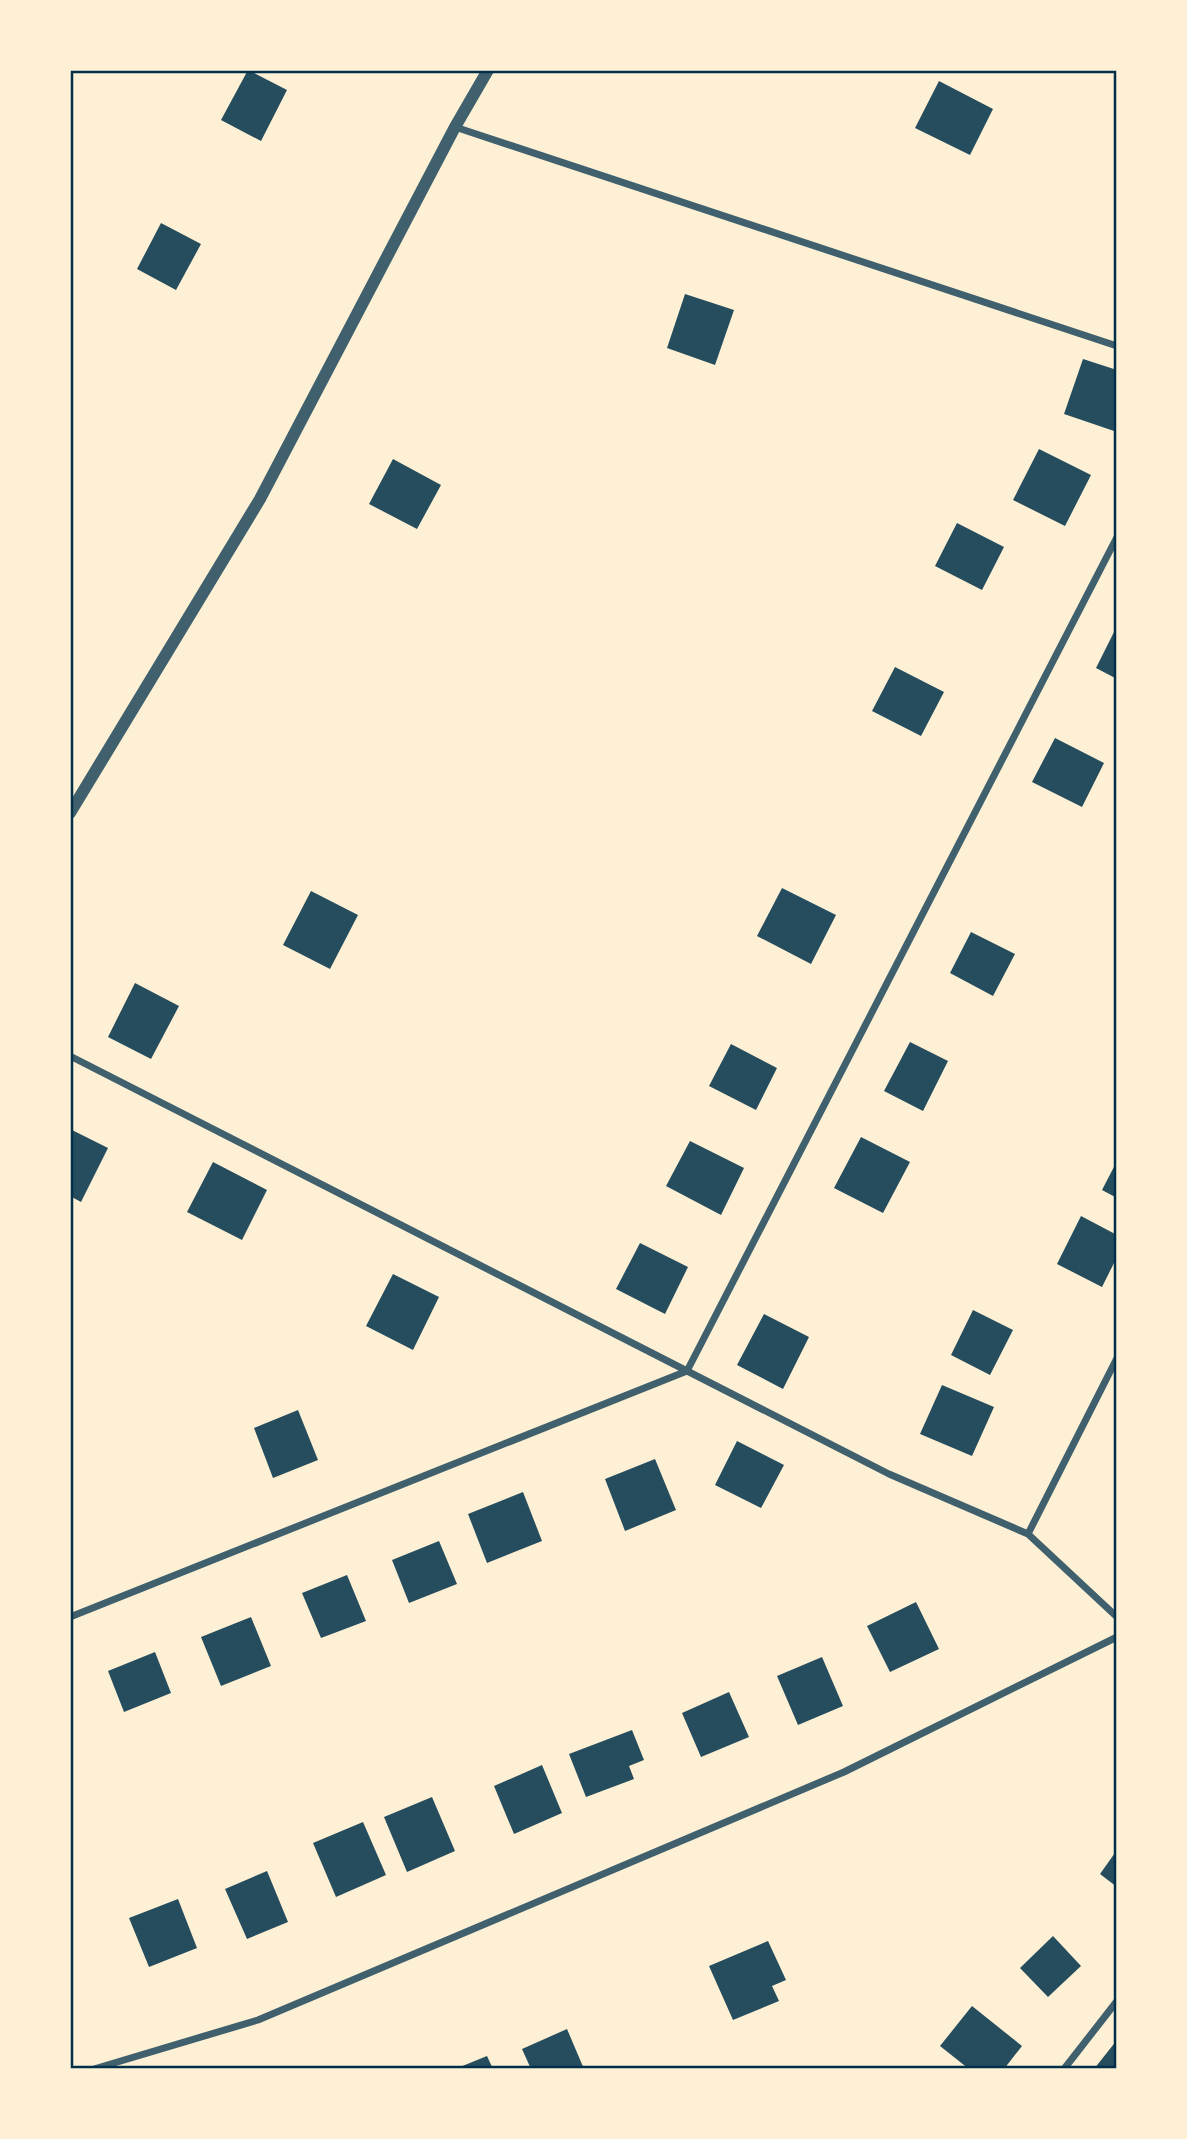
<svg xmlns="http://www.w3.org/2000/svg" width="1187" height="2139" viewBox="0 0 1187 2139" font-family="'IBM Plex Sans',sans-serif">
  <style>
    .building { fill: #264d5e }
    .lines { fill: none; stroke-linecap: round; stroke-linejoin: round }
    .minor { stroke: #3f606c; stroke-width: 7 }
    .tertiary { stroke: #3f606c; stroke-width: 12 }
    .neatline { fill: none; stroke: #003049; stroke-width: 2.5 }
  </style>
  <rect width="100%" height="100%" fill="#fdf0d5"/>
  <path class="building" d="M 248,70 L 287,90 L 261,141 L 221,120 Z
    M 939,81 L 993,109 L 970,155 L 915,128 Z
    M 161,223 L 201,244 L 176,290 L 137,269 Z
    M 685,294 L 734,310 L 715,365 L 667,348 Z
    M 1083,359 L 1117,370 L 1117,432 L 1064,414 Z
    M 1039,449 L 1091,475 L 1065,526 L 1013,500 Z
    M 393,459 L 441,485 L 417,529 L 369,504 Z
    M 957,523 L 1004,547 L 982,590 L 935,566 Z
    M 1117,626 L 1117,679 L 1096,668 Z
    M 895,667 L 944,692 L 921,736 L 872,711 Z
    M 1055,738 L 1104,763 L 1082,807 L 1032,782 Z
    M 782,888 L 836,915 L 811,964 L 757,936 Z
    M 311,891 L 358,915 L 330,969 L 283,945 Z
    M 971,932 L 1015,954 L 993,996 L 950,973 Z
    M 135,983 L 179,1006 L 151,1059 L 108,1037 Z
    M 910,1042 L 948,1061 L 923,1111 L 884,1091 Z
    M 731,1044 L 777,1068 L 756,1110 L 709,1086 Z
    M 70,1129 L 108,1148 L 81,1202 L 70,1196 Z
    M 861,1137 L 910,1162 L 883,1213 L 834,1188 Z
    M 690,1141 L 744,1168 L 721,1215 L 666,1186 Z
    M 1117,1161 L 1117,1198 L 1102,1190 Z
    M 213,1162 L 267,1190 L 242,1240 L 187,1212 Z
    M 1081,1216 L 1117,1235 L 1117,1257 L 1102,1287 L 1057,1264 Z
    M 640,1243 L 688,1267 L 665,1314 L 616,1289 Z
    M 393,1274 L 439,1297 L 413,1350 L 366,1326 Z
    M 973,1310 L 1013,1330 L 990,1375 L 951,1355 Z
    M 764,1314 L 809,1337 L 783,1389 L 737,1365 Z
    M 942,1385 L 994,1407 L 972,1456 L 920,1434 Z
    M 298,1410 L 318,1460 L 273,1478 L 254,1428 Z
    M 737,1441 L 784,1465 L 761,1508 L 715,1485 Z
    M 655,1459 L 676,1510 L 625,1531 L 605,1479 Z
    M 523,1492 L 542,1541 L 487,1563 L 468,1514 Z
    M 439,1541 L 457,1584 L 409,1603 L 392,1560 Z
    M 347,1575 L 366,1621 L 321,1638 L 302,1593 Z
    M 916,1602 L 939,1649 L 890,1672 L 867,1626 Z
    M 251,1617 L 271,1666 L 221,1686 L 201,1637 Z
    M 155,1652 L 171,1693 L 124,1712 L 108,1671 Z
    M 822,1657 L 843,1706 L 798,1725 L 777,1676 Z
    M 729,1692 L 749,1737 L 701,1757 L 682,1713 Z
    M 632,1730 L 644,1760 L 629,1766 L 634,1779 L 586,1797 L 569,1754 Z
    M 542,1765 L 562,1813 L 514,1834 L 494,1786 Z
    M 432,1797 L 455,1851 L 407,1872 L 384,1817 Z
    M 363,1822 L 386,1875 L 336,1897 L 313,1843 Z
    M 1117,1850 L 1117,1887 L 1100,1874 Z
    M 267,1871 L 288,1922 L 247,1939 L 225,1889 Z
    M 178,1899 L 197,1948 L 149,1967 L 129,1918 Z
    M 1053,1936 L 1081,1966 L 1048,1997 L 1020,1968 Z
    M 768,1941 L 786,1980 L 772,1986 L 779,2001 L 733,2020 L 709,1966 Z
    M 972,2006 L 1022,2046 L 1004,2069 L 969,2069 L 940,2046 Z
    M 567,2029 L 584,2069 L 531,2069 L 522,2049 Z
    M 1117,2040 L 1117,2069 L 1094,2069 Z
    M 487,2056 L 493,2069 L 455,2069 Z"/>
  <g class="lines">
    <path class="minor" d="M 455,127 L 1117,346
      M 70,1056 L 889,1474 L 1028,1534 L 1117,1617
      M 1028,1534 L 1117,1358
      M 70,1617 L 687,1371 L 1117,537
      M 94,2069 L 258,2020 L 844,1772 L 1117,1637
      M 1064,2069 L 1117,2001"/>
    <path class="tertiary" d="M 70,813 L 260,499 L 455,127 L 488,70"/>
  </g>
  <rect width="1187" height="2139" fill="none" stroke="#fdf0d5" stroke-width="144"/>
  <rect x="72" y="72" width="1043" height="1995" class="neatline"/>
</svg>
